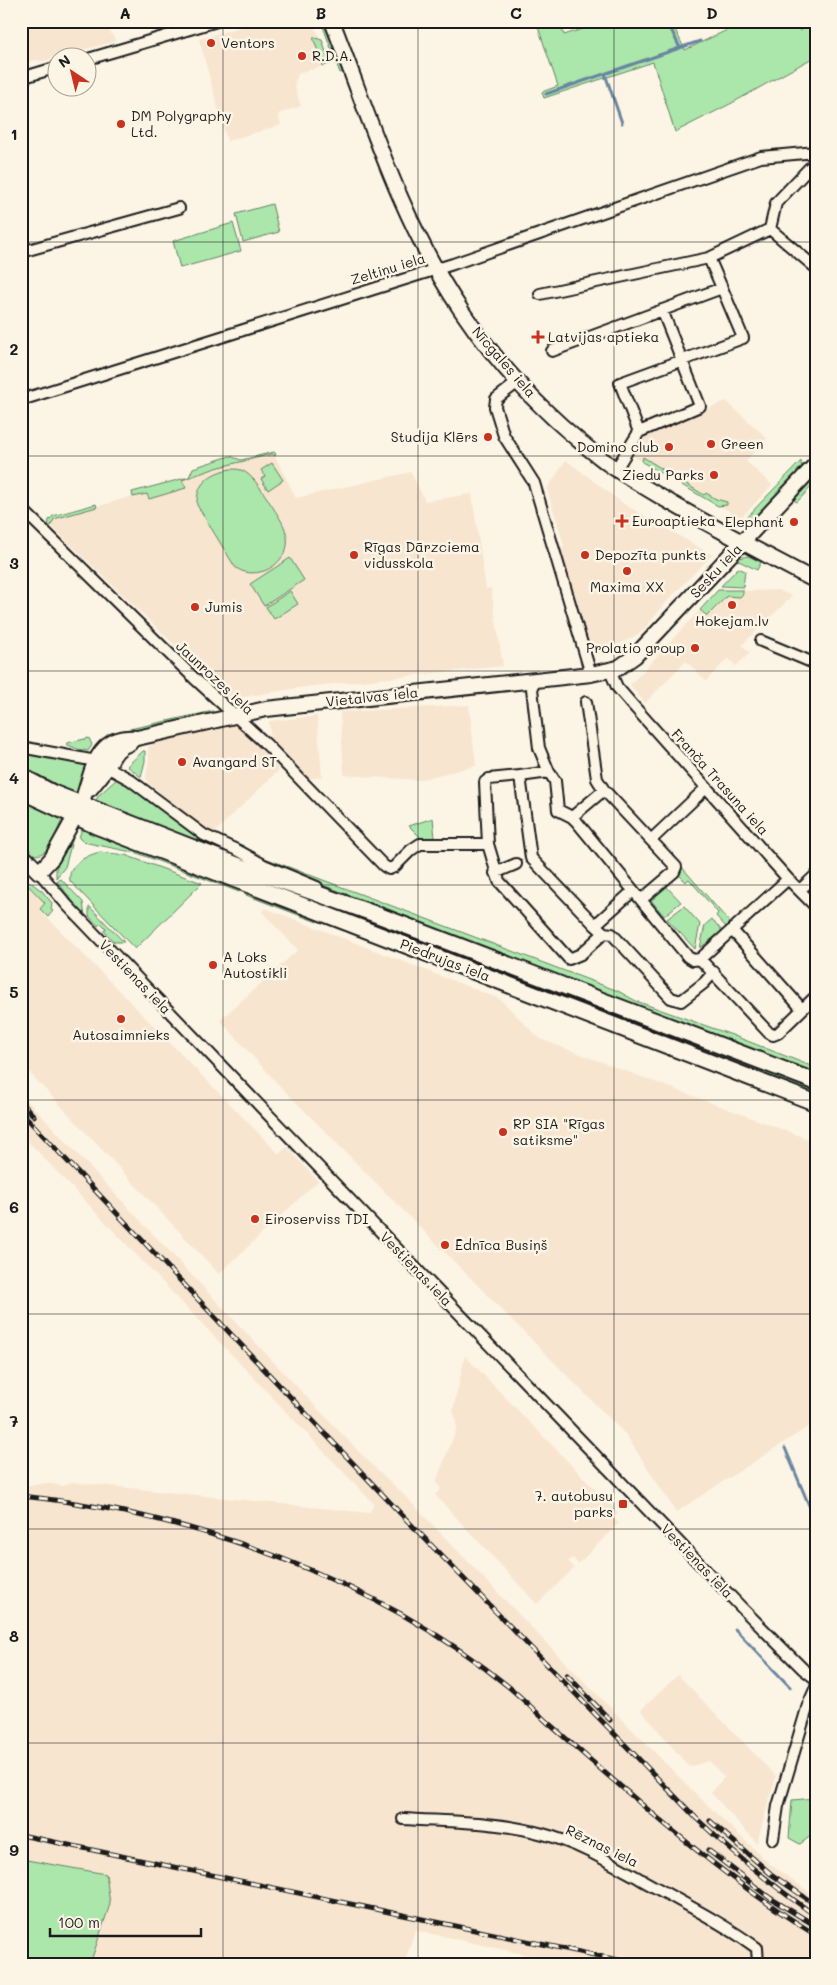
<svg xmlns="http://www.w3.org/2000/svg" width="837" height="1985" viewBox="0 0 837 1985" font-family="Mali,sans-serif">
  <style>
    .built { fill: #f7e5cf }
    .green { fill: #abe6ab; stroke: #648164 }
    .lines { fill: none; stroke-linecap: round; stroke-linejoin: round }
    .stream { stroke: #6985a0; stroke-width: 3 }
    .street-casing { stroke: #1c1c1c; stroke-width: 14 }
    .secondary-casing { stroke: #1c1c1c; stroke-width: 18 }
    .primary-casing { stroke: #1c1c1c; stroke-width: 19 }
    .street { stroke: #fcf5e5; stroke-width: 10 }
    .secondary { stroke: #fcf5e5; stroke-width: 14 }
    .primary { stroke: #fcf5e5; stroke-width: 15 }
    .rail-casing { stroke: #1c1c1c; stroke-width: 5 }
    .rail { stroke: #fcf5e5; stroke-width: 3; stroke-dasharray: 9; stroke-linecap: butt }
    .grid { fill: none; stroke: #1c1c1c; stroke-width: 1; stroke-opacity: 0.55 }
    .poi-dot { fill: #c8321e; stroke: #fcf5e5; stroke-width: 2 }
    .labels { text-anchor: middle; stroke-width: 5; stroke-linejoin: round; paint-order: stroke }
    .poi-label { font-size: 14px; fill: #1c1c1c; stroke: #fcf5e5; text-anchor: start }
    .street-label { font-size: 14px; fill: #1c1c1c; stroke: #fcf5e5 }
    .neatline { fill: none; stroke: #1c1c1c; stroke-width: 2 }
    .grid-label { font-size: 16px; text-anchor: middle; font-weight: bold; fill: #1c1c1c }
  </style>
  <rect width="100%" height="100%" fill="#fcf5e5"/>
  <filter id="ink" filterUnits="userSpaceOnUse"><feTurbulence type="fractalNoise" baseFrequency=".02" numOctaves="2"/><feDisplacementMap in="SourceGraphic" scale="10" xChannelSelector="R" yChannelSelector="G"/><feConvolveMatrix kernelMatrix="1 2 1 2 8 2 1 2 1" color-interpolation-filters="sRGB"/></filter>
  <g filter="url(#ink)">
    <path class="built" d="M 21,21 L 103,21 L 116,41 L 43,61 L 35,60 L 21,64 Z
      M 261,21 L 310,21 L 318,33 L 330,64 L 299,73 L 294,84 L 301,106 L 278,114 L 281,125 L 227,141 L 199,39 Z
      M 726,401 L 767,438 L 746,461 L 772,485 L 741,518 L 631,455 L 649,433 Z
      M 272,454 L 275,456 L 296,498 L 411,472 L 425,501 L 472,494 L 486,589 L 491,588 L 503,666 L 304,687 L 231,699 L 51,526 L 54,519 L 133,496 L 216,468 Z
      M 566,460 L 624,504 L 712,555 L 670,598 L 643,631 L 628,640 L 590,657 L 559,558 L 564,545 L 547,489 Z
      M 778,590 L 792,596 L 742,645 L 750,653 L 736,666 L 728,658 L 706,681 L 686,661 L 645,703 L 630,685 L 696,614 L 719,592 Z
      M 469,705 L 476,766 L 418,780 L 344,775 L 340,712 Z
      M 317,716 L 322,777 L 307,779 L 271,742 L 269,721 Z
      M 235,725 L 242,727 L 279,770 L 214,833 L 196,822 L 148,783 L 146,778 L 149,758 L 148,748 L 152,743 Z
      M 21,878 L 45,903 L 40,910 L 279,1154 L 287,1147 L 318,1181 L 219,1274 L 27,1070 L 21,1067 Z
      M 265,908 L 500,999 L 540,1039 L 816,1142 L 816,1422 L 676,1512 L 626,1435 L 278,1084 L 220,1020 L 298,950 L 262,912 Z
      M 21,1094 L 302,1392 L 362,1455 L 402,1493 L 556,1653 L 697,1795 L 770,1864 L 816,1897 L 816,1964 L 567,1964 L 415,1930 L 404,1964 L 21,1964 L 21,1486 L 47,1483 L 64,1486 L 71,1482 L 369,1513 L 374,1504 L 21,1134 Z
      M 465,1356 L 618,1513 L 613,1518 L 619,1523 L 578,1564 L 573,1558 L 568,1561 L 574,1568 L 537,1604 L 435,1495 L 441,1489 L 436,1482 L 457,1427 L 453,1410 Z
      M 678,1675 L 776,1776 L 757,1843 L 711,1793 L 724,1777 L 709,1761 L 689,1767 L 641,1710 Z"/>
    <path class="green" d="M 321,21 L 325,21 L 344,71 L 340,73 Z
      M 536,21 L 559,21 L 564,35 L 607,21 L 671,21 L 685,50 L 746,21 L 794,21 L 800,31 L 816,21 L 816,56 L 732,103 L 675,132 L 653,62 L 544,98 L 542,92 L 558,86 Z
      M 313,37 L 322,40 L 330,64 L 323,66 Z
      M 272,204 L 279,232 L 243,242 L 236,214 Z
      M 233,223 L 241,251 L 180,268 L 173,241 Z
      M 274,452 L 276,454 L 275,456 L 272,454 L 216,468 L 182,480 L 186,488 L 149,499 L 147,494 L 133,497 L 132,492 L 189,477 L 193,468 L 230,456 L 241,460 Z
      M 643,457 L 704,495 L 706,493 L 716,499 L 727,502 L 727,505 L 718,506 L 642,462 Z
      M 801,461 L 802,470 L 751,523 L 745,519 Z
      M 272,463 L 283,480 L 268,490 L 261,479 L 265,476 L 261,470 Z
      M 230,469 C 233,469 238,469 241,470 C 253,475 260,488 267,498 C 277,515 297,537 282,557 C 277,564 272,568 264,571 C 254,574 244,574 235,567 L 197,505 C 196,483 210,473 230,469 Z
      M 816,471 L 816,482 L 797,502 L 790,498 Z
      M 96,504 L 97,507 L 54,519 L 51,526 L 48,526 L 49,520 L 53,516 Z
      M 748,556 L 761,562 L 757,570 L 735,559 Z
      M 290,558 L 304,580 L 264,606 L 250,584 Z
      M 738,568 L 745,571 L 743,587 L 721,586 Z
      M 718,590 L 743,590 L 743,594 L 740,597 L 727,596 L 707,616 L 700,610 Z
      M 290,591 L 298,604 L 274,619 L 266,607 Z
      M 213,711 L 215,715 L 101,746 L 108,734 L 111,733 Z
      M 89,738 L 92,745 L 88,751 L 77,749 L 66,744 L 67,743 Z
      M 143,751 L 145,751 L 145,761 L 141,777 L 127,766 Z
      M 21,752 L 88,765 L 89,769 L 75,796 L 21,770 Z
      M 118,778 L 145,796 L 197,837 L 237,857 L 236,858 L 94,803 L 99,795 Z
      M 21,800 L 62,820 C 57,830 48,860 33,854 C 29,852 25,846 21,843 Z
      M 433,818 L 435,838 L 422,839 L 409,826 Z
      M 82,828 L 227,881 L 239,887 L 239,892 L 137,853 L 83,842 L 79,838 Z
      M 74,834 L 65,867 L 56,878 L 56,868 Z
      M 246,851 L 618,991 L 636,1001 L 732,1035 L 816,1068 L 816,1077 L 368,905 L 336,890 L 278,869 Z
      M 100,852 L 125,855 L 202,883 L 135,949 L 70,881 C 67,865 87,855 100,852 Z
      M 681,866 L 731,924 L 731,927 L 729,925 L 726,927 L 716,916 L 718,913 L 689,879 L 686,882 L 677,873 Z
      M 21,875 L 42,891 L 52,903 L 51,909 L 53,911 L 48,917 L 40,909 L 45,903 L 21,878 Z
      M 61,879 L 83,902 L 85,917 L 57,881 Z
      M 665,885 L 681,902 L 664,916 L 650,899 Z
      M 248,891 L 309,915 L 316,919 L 317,922 L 246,895 Z
      M 290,891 L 349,910 L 762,1067 L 816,1090 L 816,1097 L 291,894 Z
      M 684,906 L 700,924 L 695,949 L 667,919 Z
      M 89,907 L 90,907 L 124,942 L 114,942 L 104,931 L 106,928 L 101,923 L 98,926 L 89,916 Z
      M 712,919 L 722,931 L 700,948 L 705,925 Z
      M 816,1798 L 816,1832 L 800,1844 L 789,1838 L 792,1800 Z
      M 21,1859 L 106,1874 L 110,1904 L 90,1964 L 21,1964 Z"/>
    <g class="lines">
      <path class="stream" d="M 667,21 L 680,48
        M 605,74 L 622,123
        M 546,94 L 700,41
        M 785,1448 L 816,1522
        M 735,1629 L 790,1687"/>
      <defs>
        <path id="street" d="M 88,59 L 217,21
          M 21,78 L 58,67
          M 770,229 L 816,268
          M 21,252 L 179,208
          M 709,258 L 770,229 L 776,203 L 816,161
          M 540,294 L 709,258 L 722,288
          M 552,351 L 722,288 L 743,338 L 620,383 L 639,432 L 700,406 L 662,310
          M 518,382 L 496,399 L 495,407 L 504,436 L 534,483 L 591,674
          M 21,400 L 453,264 L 761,157 L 816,152
          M 616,469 L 639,432
          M 21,508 L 194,678 L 267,745 L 384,866 L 389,869 L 394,867 L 411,850 L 420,844 L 488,844
          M 761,641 L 816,664
          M 610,671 L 617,687 L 630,702 L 788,879 L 816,907
          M 531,680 L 539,748 L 549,772 L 520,776 L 531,858 L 595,925 L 604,933 L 612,934 L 671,998 L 681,1001 L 704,983 L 714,972
          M 586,702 L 597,779 L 604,790 L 676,867 L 674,872 L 641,900
          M 21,747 L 96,761 L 129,779 L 204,835 L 239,851 L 264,865 L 317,887
          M 549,772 L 555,781 L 558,810 L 572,817 L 577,822 L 688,957 L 693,960 L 700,959 L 769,1033 L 773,1035 L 778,1033 L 816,996
          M 520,776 L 489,779 L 485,782 L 488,844 L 499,881 L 569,959 L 581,954 L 604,933
          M 572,817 L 604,790
          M 651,840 L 706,788
          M 39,872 L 67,905 L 740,1606 L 803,1669 L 816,1679
          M 495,873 L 516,864
          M 800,890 L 816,875
          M 595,925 L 633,891
          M 732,930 L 802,1009
          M 700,959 L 788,879
          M 403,1819 C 450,1822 497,1821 543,1834 C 578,1843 611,1863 642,1880 C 681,1902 721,1922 757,1948 L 758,1964
          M 773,1839 L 778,1806 L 808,1705 L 816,1687"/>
        <path id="secondary" d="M 332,21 C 370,119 402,223 461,310 C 500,368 551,421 607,463 C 628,478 651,491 673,504 C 720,531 768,556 816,581
          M 90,789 C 95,783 101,776 106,769 C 113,757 115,748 130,743
          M 83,799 C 93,768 97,735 137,738 L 266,709 L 591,674 L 618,668 L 635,656 L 816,464
          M 21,854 L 39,872 L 52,858 L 71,824"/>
        <path id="primary" d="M 21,776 L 53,793 L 242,867 L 375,914 L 816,1082
          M 21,791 L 96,826 L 816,1103"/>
      </defs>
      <use href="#street" class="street-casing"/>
      <use href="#secondary" class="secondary-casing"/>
      <use href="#primary" class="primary-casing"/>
      <use href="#street" class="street"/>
      <use href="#secondary" class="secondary"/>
      <use href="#primary" class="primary"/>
      <defs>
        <path id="rail" d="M 21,1102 L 34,1116
          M 21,1112 L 400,1513 L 697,1819 C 735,1855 773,1886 816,1916
          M 21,1496 C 190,1513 377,1579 509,1687 C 522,1698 534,1710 547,1722 C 633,1797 718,1875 816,1935
          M 567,1675 L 610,1720
          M 710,1821 L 771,1874 L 816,1905
          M 21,1835 L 637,1964
          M 708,1850 L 770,1898 L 816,1926"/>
      </defs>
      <use href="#rail" class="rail-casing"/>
      <use href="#rail" class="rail"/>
    </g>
  </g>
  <path class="grid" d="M 223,21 L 223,1964M 418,21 L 418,1964M 614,21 L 614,1964M 21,242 L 816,242M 21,456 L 816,456M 21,671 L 816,671M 21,885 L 816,885M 21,1100 L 816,1100M 21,1314 L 816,1314M 21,1529 L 816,1529M 21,1743 L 816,1743"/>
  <g class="poi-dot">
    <circle cx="211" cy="43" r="5"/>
    <circle cx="302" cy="56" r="5"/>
    <circle cx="121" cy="124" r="5"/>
    <path d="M535.5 329.5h5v5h5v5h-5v5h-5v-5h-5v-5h5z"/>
    <circle cx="488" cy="437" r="5"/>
    <circle cx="711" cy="444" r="5"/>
    <circle cx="669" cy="447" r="5"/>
    <circle cx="714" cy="475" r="5"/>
    <path d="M619.5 513.5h5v5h5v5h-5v5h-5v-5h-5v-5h5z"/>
    <circle cx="794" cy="522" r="5"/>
    <circle cx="354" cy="555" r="5"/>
    <circle cx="585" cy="555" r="5"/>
    <circle cx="627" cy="571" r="5"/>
    <circle cx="732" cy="605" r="5"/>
    <circle cx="195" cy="607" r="5"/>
    <circle cx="695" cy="648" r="5"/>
    <circle cx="182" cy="762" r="5"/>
    <circle cx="213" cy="965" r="5"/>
    <circle cx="121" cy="1019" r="5"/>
    <circle cx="503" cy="1132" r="5"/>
    <circle cx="255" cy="1219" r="5"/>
    <circle cx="445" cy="1245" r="5"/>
    <rect x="618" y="1499" width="10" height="10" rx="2.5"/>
  </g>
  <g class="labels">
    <g class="poi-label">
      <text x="221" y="48">Ventors</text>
      <text x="312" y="61">R.D.A.</text>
      <text x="131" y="121">DM Polygraphy<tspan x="131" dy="16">Ltd.</tspan></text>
      <text x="548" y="342">Latvijas aptieka</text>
      <text x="478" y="442" text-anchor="end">Studija Klērs</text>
      <text x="721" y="449">Green</text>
      <text x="659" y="452" text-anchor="end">Domino club</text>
      <text x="704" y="480" text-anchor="end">Ziedu Parks</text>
      <text x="632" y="526">Euroaptieka</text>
      <text x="784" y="527" text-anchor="end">Elephant</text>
      <text x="364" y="552">Rīgas Dārzciema<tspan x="364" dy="16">vidusskola</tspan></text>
      <text x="595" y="560">Depozīta punkts</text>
      <text x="627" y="592" text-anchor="middle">Maxima XX</text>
      <text x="205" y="612">Jumis</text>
      <text x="732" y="626" text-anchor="middle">Hokejam.lv</text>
      <text x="685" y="653" text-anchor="end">Prolatio group</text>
      <text x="192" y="767">Avangard ST</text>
      <text x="223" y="962">A Loks<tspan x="223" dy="16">Autostikli</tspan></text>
      <text x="121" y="1040" text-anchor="middle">Autosaimnieks</text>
      <text x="513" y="1129">RP SIA "Rīgas<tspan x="513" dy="16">satiksme"</tspan></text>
      <text x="265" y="1224">Eiroserviss TDI</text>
      <text x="455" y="1250">Ēdnīca Busiņš</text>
      <text x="613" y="1501" text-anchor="end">7. autobusu<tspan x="613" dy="16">parks</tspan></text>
    </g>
    <g class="street-label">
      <text transform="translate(388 269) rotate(-17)" y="5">Zeltiņu iela</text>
      <text transform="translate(504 362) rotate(49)" y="5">Nīcgales iela</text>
      <text transform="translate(716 571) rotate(-47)" y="5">Sesku iela</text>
      <text transform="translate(215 678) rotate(43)" y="5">Jaunrozes iela</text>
      <text transform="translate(372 697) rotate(-6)" y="5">Vietalvas iela</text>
      <text transform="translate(720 782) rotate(48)" y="5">Franča Trasuna iela</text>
      <text transform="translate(445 960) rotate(21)" y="5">Piedrujas iela</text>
      <text transform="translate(135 977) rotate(46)" y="5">Vestienas iela</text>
      <text transform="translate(416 1269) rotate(46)" y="5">Vestienas iela</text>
      <text transform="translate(697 1561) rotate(46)" y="5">Vestienas iela</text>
      <text transform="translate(602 1846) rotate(26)" y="5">Rēznas iela</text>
    </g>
  </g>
  <rect width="837" height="1985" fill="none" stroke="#fcf5e5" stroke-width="55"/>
  <g transform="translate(72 72) rotate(325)"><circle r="24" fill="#fcf5e5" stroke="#a29e95"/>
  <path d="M0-4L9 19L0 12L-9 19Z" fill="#c8321e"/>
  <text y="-8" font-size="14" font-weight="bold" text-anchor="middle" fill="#1c1c1c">N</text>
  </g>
  <path d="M50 1928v8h151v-8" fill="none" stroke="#1c1c1c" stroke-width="2.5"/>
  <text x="58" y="1928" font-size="15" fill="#1c1c1c" stroke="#fcf5e5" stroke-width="4" paint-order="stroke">100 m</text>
  <rect x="28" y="28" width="782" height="1930" class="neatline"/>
  <g class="grid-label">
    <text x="125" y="19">A</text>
    <text x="321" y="19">B</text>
    <text x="516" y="19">C</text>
    <text x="712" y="19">D</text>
    <text x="14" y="140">1</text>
    <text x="14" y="355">2</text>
    <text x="14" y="569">3</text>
    <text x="14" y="784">4</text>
    <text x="14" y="998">5</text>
    <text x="14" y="1213">6</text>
    <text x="14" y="1427">7</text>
    <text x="14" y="1642">8</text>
    <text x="14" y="1856">9</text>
  </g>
</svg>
